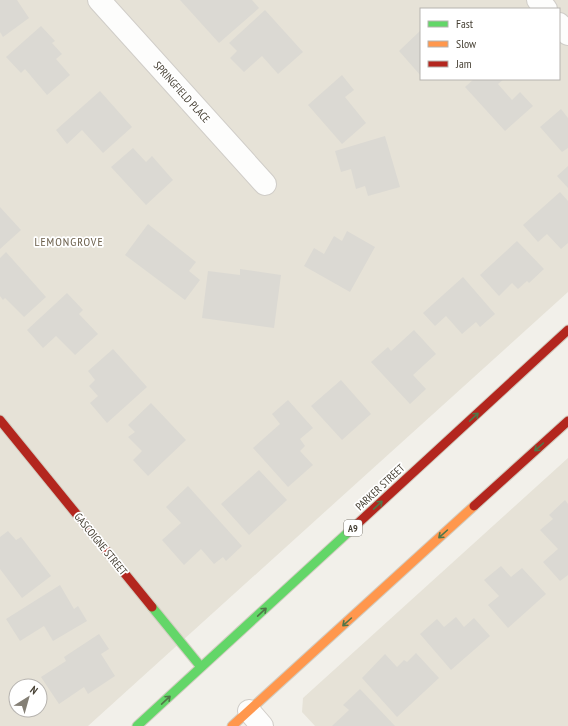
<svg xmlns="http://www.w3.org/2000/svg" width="568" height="726" viewBox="0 0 568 726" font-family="'PT Sans Narrow',sans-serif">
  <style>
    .residential { fill: #e6e2d7; fill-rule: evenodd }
    .building { fill: #dbd9d3 }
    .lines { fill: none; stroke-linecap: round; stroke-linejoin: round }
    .street-casing { stroke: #d0cdc8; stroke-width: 24 }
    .fast-casing { stroke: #d2cdc1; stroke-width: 11 }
    .slow-casing { stroke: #d2cdc1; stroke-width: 11 }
    .jam-casing { stroke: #d2cdc1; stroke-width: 11 }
    .street { stroke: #fdfdfc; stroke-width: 22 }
    .fast { stroke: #63d668; stroke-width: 9 }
    .slow { stroke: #ff974d; stroke-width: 9 }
    .jam { stroke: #b3261e; stroke-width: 9 }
    .oneway { stroke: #517648 }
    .labels { text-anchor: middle; stroke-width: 3.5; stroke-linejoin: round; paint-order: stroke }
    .shield { fill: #fff; stroke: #7f7b72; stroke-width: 1 }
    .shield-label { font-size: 10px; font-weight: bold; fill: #484236 }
    .street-label { font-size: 11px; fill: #484236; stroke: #fff }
    .neighbourhood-label { font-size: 12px; letter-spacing: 1px; fill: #6c604c; stroke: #fff }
  </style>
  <rect width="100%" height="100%" fill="#f2f0ea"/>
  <path class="residential" d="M 0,0 L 568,0 L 568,292 L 88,726 L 0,726 ZM 421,9 L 559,9 L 559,79 L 421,79 ZM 16,686 L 40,686 L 40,710 L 16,710 Z
    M 568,458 L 568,726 L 315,726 L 302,712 L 303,698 Z"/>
  <path class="building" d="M 0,0 L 17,0 L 29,18 L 3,37 L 0,32 Z
    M 180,0 L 252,0 L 259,8 L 219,43 Z
    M 265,10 L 303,52 L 278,74 L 262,56 L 244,72 L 230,58 L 237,51 L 229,43 Z
    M 41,26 L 55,41 L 52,43 L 62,54 L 56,59 L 70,75 L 47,95 L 25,69 L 21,73 L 6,57 Z
    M 421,30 L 421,76 L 399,51 Z
    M 342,75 L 354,90 L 345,97 L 366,123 L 342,144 L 308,105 Z
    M 474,79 L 504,79 L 498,84 L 512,100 L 520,92 L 533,106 L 505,131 L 465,87 Z
    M 100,91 L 132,127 L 103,153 L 82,130 L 67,144 L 56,130 Z
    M 561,109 L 568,118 L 568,148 L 562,152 L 540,127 Z
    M 385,136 L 400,187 L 368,196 L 365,186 L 356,189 L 351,169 L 341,172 L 335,151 Z
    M 133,148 L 146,162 L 152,156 L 173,180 L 146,205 L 111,167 Z
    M 568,166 L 568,188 L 557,176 Z
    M 560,192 L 568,201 L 568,243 L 561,249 L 547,234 L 538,242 L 523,225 Z
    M 0,207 L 21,230 L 0,249 Z
    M 148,224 L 196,262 L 189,271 L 200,280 L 185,300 L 125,255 Z
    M 347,231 L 375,247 L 350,292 L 304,266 L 314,248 L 324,254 L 334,236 L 342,241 Z
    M 517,241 L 544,269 L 529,283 L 527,281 L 518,289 L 512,283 L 499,296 L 480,275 Z
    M 6,252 L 46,297 L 24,317 L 5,298 L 3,300 L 0,296 L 0,258 Z
    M 240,269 L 281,275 L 274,328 L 202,318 L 208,271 L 240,275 Z
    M 463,277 L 495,314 L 480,327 L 476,322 L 462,334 L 446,316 L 435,326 L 423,313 Z
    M 67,293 L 83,310 L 79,314 L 98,334 L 75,355 L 56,336 L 43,348 L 27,330 Z
    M 414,330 L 436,354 L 413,375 L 426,389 L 410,404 L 371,362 L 388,347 L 391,351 Z
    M 113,349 L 147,387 L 107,423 L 90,403 L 98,396 L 89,386 L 95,380 L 88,371 Z
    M 341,380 L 371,414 L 342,440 L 311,406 Z
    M 288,400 L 313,428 L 300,439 L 305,446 L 300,451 L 313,465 L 288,487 L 253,448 L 280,424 L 272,414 Z
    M 151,403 L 186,440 L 148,476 L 133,460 L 142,451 L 128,437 L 135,432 L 128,425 Z
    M 259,470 L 287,500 L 249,535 L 221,504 Z
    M 188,486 L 242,546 L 226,561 L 223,557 L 214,564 L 201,549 L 184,565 L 162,540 L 181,523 L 166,507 Z
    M 565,500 L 568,504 L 568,575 L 560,581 L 543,562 L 558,549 L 540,530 L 553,519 L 549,515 Z
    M 8,531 L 16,540 L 21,537 L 51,576 L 22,598 L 0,569 L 0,537 Z
    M 501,566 L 511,577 L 522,568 L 546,594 L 508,628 L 488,605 L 499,596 L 484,580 Z
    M 60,585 L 74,609 L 78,606 L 87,621 L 53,641 L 44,626 L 20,641 L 6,619 Z
    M 456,617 L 464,627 L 474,618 L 490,636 L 451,670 L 420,634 L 437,619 L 444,627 Z
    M 99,634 L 109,649 L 101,654 L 115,676 L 88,694 L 84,687 L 59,704 L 41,677 L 66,661 L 64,657 Z
    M 416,653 L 439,678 L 397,717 L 362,678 L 385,654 L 397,667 L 404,660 L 407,662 Z
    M 360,689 L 395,726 L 332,726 L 349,710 L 343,705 Z"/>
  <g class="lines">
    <defs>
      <path id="street" d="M 99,0 L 265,184
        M 538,0 L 546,9
        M 559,24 L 568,34
        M 249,711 L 262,726"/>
      <path id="fast" d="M 152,607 L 201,667
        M 137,726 L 355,526"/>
      <path id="slow" d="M 232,726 L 474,506"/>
      <path id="jam" d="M 0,420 L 152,607
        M 474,506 L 568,421
        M 355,526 L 568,330"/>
    </defs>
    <use href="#street" class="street-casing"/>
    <use href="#fast" class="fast-casing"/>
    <use href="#slow" class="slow-casing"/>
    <use href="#jam" class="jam-casing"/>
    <use href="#street" class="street"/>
    <use href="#fast" class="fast"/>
    <use href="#slow" class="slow"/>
    <use href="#jam" class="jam"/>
  </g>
  <defs><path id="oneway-shaft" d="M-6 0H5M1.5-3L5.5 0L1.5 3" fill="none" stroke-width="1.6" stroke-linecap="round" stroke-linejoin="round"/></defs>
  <g class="oneway">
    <use href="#oneway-shaft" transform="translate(474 417) rotate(-43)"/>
    <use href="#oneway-shaft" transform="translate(539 447) rotate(138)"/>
    <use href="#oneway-shaft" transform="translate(378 505) rotate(-43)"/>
    <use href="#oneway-shaft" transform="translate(443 534) rotate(138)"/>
    <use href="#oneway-shaft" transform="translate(262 612) rotate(-43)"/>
    <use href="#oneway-shaft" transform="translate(347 622) rotate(138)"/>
    <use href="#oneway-shaft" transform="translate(166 700) rotate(-43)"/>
  </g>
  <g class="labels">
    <rect class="shield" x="344" y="520" width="18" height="16" rx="3"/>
    <g class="shield-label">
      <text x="353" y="532">A9</text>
    </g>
    <g class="street-label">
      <text transform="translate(182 92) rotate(48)" y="4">SPRINGFIELD PLACE</text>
      <text transform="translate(380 487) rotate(-43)" y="4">PARKER STREET</text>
      <text transform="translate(101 544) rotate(51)" y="4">GASCOIGNE STREET</text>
    </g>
    <g class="neighbourhood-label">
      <text x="69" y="246">LEMONGROVE</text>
    </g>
  </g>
  <rect x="420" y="8" width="140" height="72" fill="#ffffff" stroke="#b6b3af"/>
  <rect x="428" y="21" width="20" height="6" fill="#63d668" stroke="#b6b3af"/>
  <text x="456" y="28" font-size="12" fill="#484236">Fast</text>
  <rect x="428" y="41" width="20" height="6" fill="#ff974d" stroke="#b6b3af"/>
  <text x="456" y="48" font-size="12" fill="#484236">Slow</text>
  <rect x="428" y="61" width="20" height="6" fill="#b3261e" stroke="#b6b3af"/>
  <text x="456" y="68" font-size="12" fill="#484236">Jam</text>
  <g transform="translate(28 698) rotate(37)"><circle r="19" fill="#ffffff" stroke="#b6b3af"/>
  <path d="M0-3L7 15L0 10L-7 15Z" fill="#847f75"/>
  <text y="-6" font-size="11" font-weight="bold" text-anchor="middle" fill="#484236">N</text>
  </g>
</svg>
